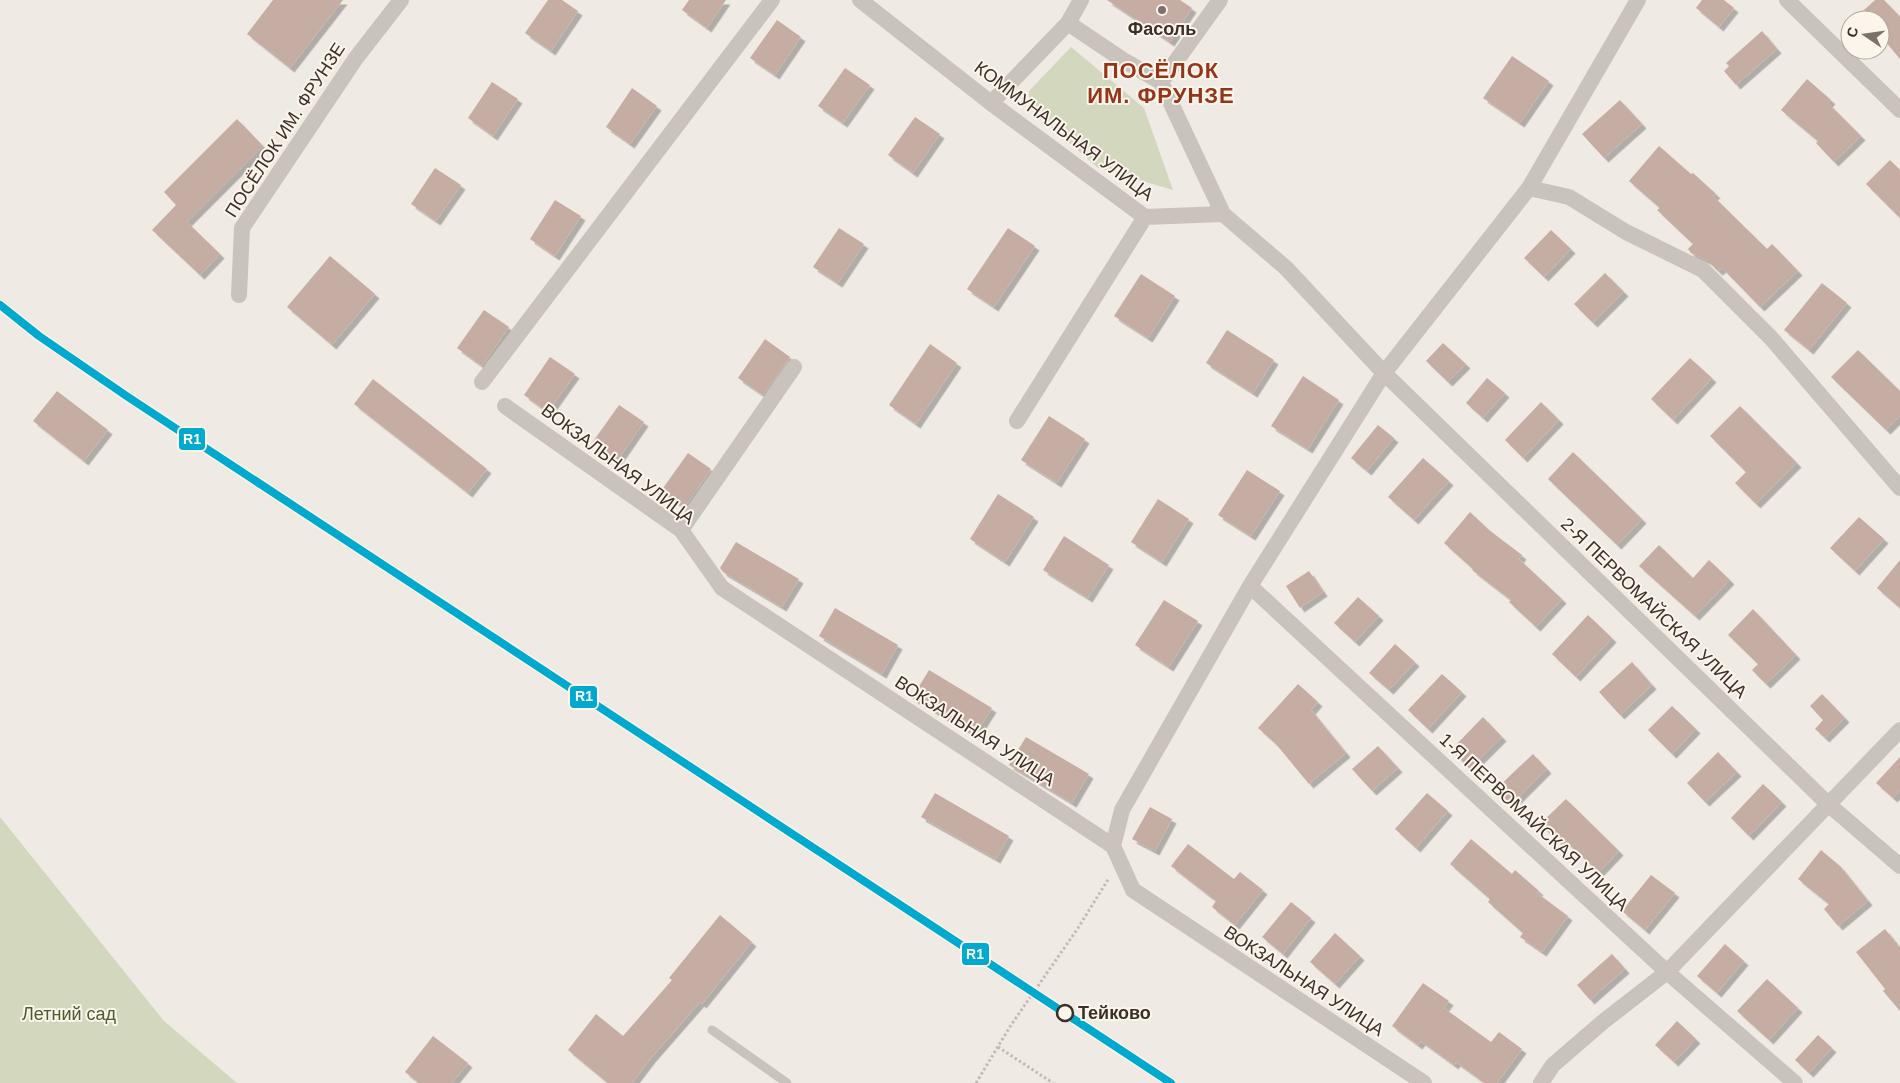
<svg xmlns="http://www.w3.org/2000/svg" width="1900" height="1083" viewBox="0 0 1900 1083" font-family="Arial,sans-serif">
  <style>
    .green { fill: #d2d7bd }
    .building { fill: #c6ada4; filter: url(#shadow) }
    .lines { fill: none; stroke-linecap: round; stroke-linejoin: round }
    .path { stroke: #c2bbb5; stroke-width: 3; stroke-dasharray: 2.5 2.5; stroke-linecap: butt }
    .service { stroke: #cac2bc; stroke-width: 9 }
    .minor { stroke: #cac2bc; stroke-width: 16 }
    .rail-1-casing { stroke: #fcf5ec; stroke-width: 11 }
    .rail-1 { stroke: #00a9ce; stroke-width: 8 }
    .poi-dot { fill: #7b706a; stroke: #fcf5ec; stroke-width: 2 }
    .stop-dot { fill: #fcf5ec; stroke: #3c2f29; stroke-width: 2.5 }
    .labels { text-anchor: middle; stroke-width: 4; stroke-linejoin: round; paint-order: stroke }
    .poi-label { font-size: 18px; font-weight: bold; fill: #3c2f29; stroke: #fcf5ec }
    .street-label { font-size: 18px; fill: #3c2f29; stroke: #fcf5ec }
    .stop-label { font-size: 18px; font-weight: bold; fill: #3c2f29; stroke: #fcf5ec; text-anchor: start }
    .park-label { font-size: 18px; fill: #4b5d2a; stroke: #fcf5ec }
    .district-label { font-size: 22px; font-weight: bold; letter-spacing: 1px; fill: #943419; stroke: #fcf5ec }
    .line-badge { stroke: #fcf5ec; stroke-width: 2 }
    .badge-label { font-size: 14px; text-anchor: middle; font-weight: bold; fill: #fff }
  </style>
  <defs>
    <filter id="shadow"><feDropShadow dx="4.5" dy="4.5" stdDeviation="0" flood-color="#0004"/></filter>
  </defs>
  <rect width="100%" height="100%" fill="#f0eae4"/>
  <path class="green" d="M 1071,47 L 1144,108 L 1173,190 L 1098,168 L 1029,108 L 1029,91 Z
    M 0,817 L 164,1021 L 237,1083 L 0,1083 Z"/>
  <path class="building" d="M 273,0 L 343,0 L 290,68 L 247,34 Z
    M 548,0 L 562,0 L 578,11 L 551,51 L 525,33 Z
    M 689,0 L 726,0 L 707,28 L 682,10 Z
    M 1107,0 L 1180,0 L 1192,8 L 1170,42 Z
    M 1702,0 L 1724,0 L 1734,8 L 1719,27 L 1696,8 Z
    M 1875,0 L 1884,0 L 1900,17 L 1900,59 L 1880,35 L 1880,20 L 1853,20 Z
    M 777,20 L 801,37 L 775,75 L 750,58 Z
    M 1762,31 L 1777,49 L 1736,85 L 1724,71 L 1729,66 L 1726,63 Z
    M 1512,56 L 1549,81 L 1520,123 L 1483,98 Z
    M 845,68 L 870,85 L 843,123 L 818,106 Z
    M 1807,79 L 1831,100 L 1828,103 L 1861,136 L 1834,162 L 1816,143 L 1818,141 L 1781,110 Z
    M 492,82 L 518,99 L 493,136 L 468,118 Z
    M 632,88 L 657,106 L 630,144 L 606,127 Z
    M 1620,100 L 1642,124 L 1604,158 L 1582,134 Z
    M 915,117 L 940,134 L 913,173 L 888,155 Z
    M 237,119 L 263,146 L 187,222 L 220,254 L 200,275 L 152,230 L 176,205 L 164,192 Z
    M 1659,146 L 1691,174 L 1693,173 L 1716,194 L 1713,196 L 1767,249 L 1772,244 L 1798,271 L 1760,307 L 1722,268 L 1718,271 L 1708,261 L 1691,253 L 1688,249 L 1693,244 L 1657,210 L 1660,208 L 1629,181 Z
    M 1890,160 L 1900,170 L 1900,218 L 1866,184 Z
    M 435,168 L 461,185 L 436,221 L 411,204 Z
    M 555,200 L 581,216 L 555,256 L 530,239 Z
    M 839,228 L 864,244 L 838,283 L 813,267 Z
    M 1008,228 L 1035,246 L 994,307 L 967,289 Z
    M 1551,230 L 1571,249 L 1544,277 L 1524,258 Z
    M 330,256 L 375,294 L 332,345 L 287,307 Z
    M 1605,273 L 1624,292 L 1593,323 L 1574,304 Z
    M 1141,274 L 1175,296 L 1148,338 L 1114,316 Z
    M 1822,283 L 1847,303 L 1809,350 L 1784,330 Z
    M 484,310 L 509,327 L 482,366 L 457,348 Z
    M 1227,330 L 1274,360 L 1253,393 L 1206,363 Z
    M 765,339 L 790,357 L 763,395 L 738,378 Z
    M 1443,343 L 1466,364 L 1448,382 L 1426,361 Z
    M 930,344 L 957,363 L 916,424 L 889,405 Z
    M 1858,350 L 1900,391 L 1900,416 L 1886,430 L 1831,377 Z
    M 550,357 L 575,374 L 548,412 L 524,395 Z
    M 1690,358 L 1712,378 L 1673,420 L 1651,399 Z
    M 1303,376 L 1339,400 L 1308,449 L 1271,426 Z
    M 1487,378 L 1505,393 L 1483,418 L 1466,403 Z
    M 373,379 L 487,469 L 468,493 L 354,404 Z
    M 57,391 L 108,430 L 84,461 L 33,421 Z
    M 1541,402 L 1559,420 L 1523,458 L 1505,440 Z
    M 619,405 L 644,422 L 617,461 L 592,443 Z
    M 1740,406 L 1797,463 L 1756,504 L 1735,483 L 1746,472 L 1710,436 Z
    M 1049,416 L 1085,439 L 1057,483 L 1021,460 Z
    M 1378,425 L 1394,438 L 1367,471 L 1351,458 Z
    M 1573,452 L 1642,519 L 1617,545 L 1548,479 Z
    M 688,453 L 711,469 L 684,508 L 661,491 Z
    M 1423,458 L 1449,481 L 1414,520 L 1388,497 Z
    M 1247,470 L 1280,491 L 1251,536 L 1218,515 Z
    M 998,494 L 1034,517 L 1005,562 L 970,539 Z
    M 1158,499 L 1189,519 L 1162,562 L 1131,542 Z
    M 1470,512 L 1489,530 L 1522,555 L 1519,559 L 1562,599 L 1536,627 L 1509,602 L 1511,600 L 1472,570 L 1473,569 L 1444,543 Z
    M 1859,517 L 1884,539 L 1855,571 L 1830,548 Z
    M 1064,536 L 1109,565 L 1088,598 L 1043,570 Z
    M 736,542 L 799,579 L 782,607 L 723,572 L 720,568 Z
    M 1659,545 L 1693,578 L 1709,560 L 1730,580 L 1695,616 L 1639,566 Z
    M 1900,560 L 1900,608 L 1877,588 Z
    M 1309,571 L 1323,592 L 1300,608 L 1286,586 Z
    M 1358,597 L 1379,616 L 1355,642 L 1334,623 Z
    M 1164,600 L 1198,621 L 1169,667 L 1135,645 Z
    M 835,608 L 898,645 L 882,674 L 819,636 Z
    M 1753,609 L 1796,655 L 1766,684 L 1752,670 L 1758,664 L 1728,635 Z
    M 1588,615 L 1612,638 L 1576,677 L 1552,654 Z
    M 1395,644 L 1415,662 L 1389,690 L 1369,673 Z
    M 1632,662 L 1652,685 L 1620,715 L 1599,692 Z
    M 929,670 L 992,708 L 975,735 L 912,698 Z
    M 1442,674 L 1462,692 L 1428,729 L 1408,710 Z
    M 1298,684 L 1318,702 L 1311,710 L 1346,753 L 1309,784 L 1276,744 L 1258,728 Z
    M 1822,694 L 1845,718 L 1825,738 L 1815,729 L 1823,720 L 1810,706 Z
    M 1672,706 L 1696,729 L 1672,754 L 1648,730 Z
    M 1483,717 L 1502,737 L 1470,769 L 1451,750 Z
    M 1026,737 L 1089,774 L 1072,803 L 1009,765 Z
    M 1378,746 L 1398,768 L 1372,791 L 1352,769 Z
    M 1718,752 L 1737,772 L 1705,802 L 1687,783 Z
    M 1533,754 L 1547,769 L 1511,805 L 1496,789 Z
    M 1900,757 L 1900,790 L 1893,798 L 1876,783 Z
    M 1763,784 L 1782,802 L 1749,836 L 1731,818 Z
    M 935,793 L 1009,836 L 996,859 L 921,817 Z
    M 1427,793 L 1448,811 L 1416,848 L 1395,829 Z
    M 1566,799 L 1619,851 L 1599,872 L 1565,841 L 1561,844 L 1540,824 Z
    M 1150,807 L 1172,819 L 1155,851 L 1132,839 Z
    M 1471,839 L 1512,874 L 1515,870 L 1539,891 L 1537,893 L 1568,916 L 1542,952 L 1520,937 L 1523,933 L 1488,902 L 1490,899 L 1450,864 Z
    M 1188,844 L 1234,879 L 1240,872 L 1263,890 L 1235,925 L 1212,907 L 1216,901 L 1171,866 Z
    M 1821,850 L 1840,866 L 1868,901 L 1838,926 L 1824,909 L 1829,904 L 1798,879 Z
    M 1651,875 L 1675,893 L 1645,930 L 1622,911 Z
    M 1291,902 L 1311,918 L 1283,954 L 1262,937 Z
    M 720,915 L 752,942 L 702,1004 L 700,1002 L 651,1058 L 632,1083 L 608,1083 L 568,1050 L 596,1014 L 623,1036 L 672,980 L 669,978 Z
    M 1885,929 L 1900,948 L 1900,1011 L 1883,991 L 1885,989 L 1856,952 Z
    M 1335,933 L 1360,956 L 1335,984 L 1310,962 Z
    M 1725,944 L 1744,961 L 1717,993 L 1697,976 Z
    M 1612,954 L 1625,969 L 1590,1000 L 1577,985 Z
    M 1767,979 L 1798,1008 L 1769,1040 L 1737,1011 Z
    M 1423,983 L 1449,1001 L 1444,1008 L 1491,1042 L 1499,1032 L 1522,1049 L 1497,1083 L 1485,1083 L 1456,1062 L 1454,1065 L 1421,1041 L 1418,1045 L 1392,1026 Z
    M 1677,1021 L 1696,1039 L 1674,1062 L 1655,1045 Z
    M 1818,1035 L 1832,1048 L 1809,1073 L 1795,1060 Z
    M 433,1036 L 468,1063 L 452,1083 L 419,1083 L 405,1072 Z"/>
  <g class="lines">
    <path class="path" d="M 998,1047 L 1053,1083
      M 976,1083 L 1011,1025 L 1078,928 L 1109,878"/>
    <path class="service" d="M 712,1030 L 787,1083"/>
    <path class="minor" d="M 860,0 L 991,103 L 1145,217 L 1223,214 L 1286,268 L 1384,373 L 1828,804 L 1900,866
      M 1787,0 L 1900,110
      M 1068,23 L 1123,60 L 1161,82 L 1223,214
      M 1161,82 L 1220,0
      M 991,103 L 1068,23 L 1081,0
      M 1529,188 L 1569,197 L 1626,232 L 1703,270 L 1771,338 L 1900,488
      M 239,295 L 242,228 L 356,58 L 401,0
      M 482,382 L 772,0
      M 505,406 L 681,530 L 722,588 L 1113,846 L 1133,890 L 1424,1083
      M 1017,421 L 1145,217
      M 681,530 L 794,367
      M 1250,586 L 1667,972 L 1795,1083
      M 1113,846 L 1122,810 L 1250,586 L 1384,373 L 1529,188 L 1638,0
      M 1541,1083 L 1553,1065 L 1604,1021 L 1667,972 L 1900,730"/>
    <defs>
      <path id="rail-1" d="M 0,305 L 39,336 L 128,397 L 1171,1083"/>
    </defs>
    <use href="#rail-1" class="rail-1-casing"/>
    <use href="#rail-1" class="rail-1"/>
  </g>
  <circle class="poi-dot" cx="1162" cy="10" r="5"/>
  <circle class="stop-dot" cx="1065" cy="1013" r="8"/>
  <g class="labels">
    <g class="poi-label">
      <text x="1162" y="35">Фасоль</text>
    </g>
    <g class="street-label">
      <text transform="translate(285 130) rotate(-57)" y="6">ПОСЁЛОК ИМ. ФРУНЗЕ</text>
      <text transform="translate(1064 131) rotate(37)" y="6">КОММУНАЛЬНАЯ УЛИЦА</text>
      <text transform="translate(618 464) rotate(37)" y="6">ВОКЗАЛЬНАЯ УЛИЦА</text>
      <text transform="translate(1654 608) rotate(44)" y="6">2-Я ПЕРВОМАЙСКАЯ УЛИЦА</text>
      <text transform="translate(975 731) rotate(33)" y="6">ВОКЗАЛЬНАЯ УЛИЦА</text>
      <text transform="translate(1534 822) rotate(43)" y="6">1-Я ПЕРВОМАЙСКАЯ УЛИЦА</text>
      <text transform="translate(1304 981) rotate(33)" y="6">ВОКЗАЛЬНАЯ УЛИЦА</text>
    </g>
    <g class="stop-label">
      <text x="1078" y="1019">Тейково</text>
    </g>
    <g class="park-label">
      <text x="69" y="1020">Летний сад</text>
    </g>
    <g class="district-label">
      <text x="1161" y="78">ПОСЁЛОК<tspan x="1161" dy="25">ИМ. ФРУНЗЕ</tspan></text>
    </g>
  </g>
  <g class="line-badge">
    <rect x="178" y="427" width="28" height="24" rx="5" fill="#00a9ce"/>
    <rect x="569" y="685" width="29" height="24" rx="5" fill="#00a9ce"/>
    <rect x="961" y="942" width="29" height="24" rx="5" fill="#00a9ce"/>
  </g>
  <g class="badge-label">
    <text x="192" y="444">R1</text>
    <text x="584" y="701">R1</text>
    <text x="975" y="959">R1</text>
  </g>
  <g transform="translate(1865 35) rotate(283)"><circle r="24" fill="#fcf5ec" stroke="#afa69e"/>
  <path d="M0-4L9 19L0 12L-9 19Z" fill="#7b706a"/>
  <text y="-8" font-size="14" font-weight="bold" text-anchor="middle" fill="#3c2f29">С</text>
  </g>
</svg>
